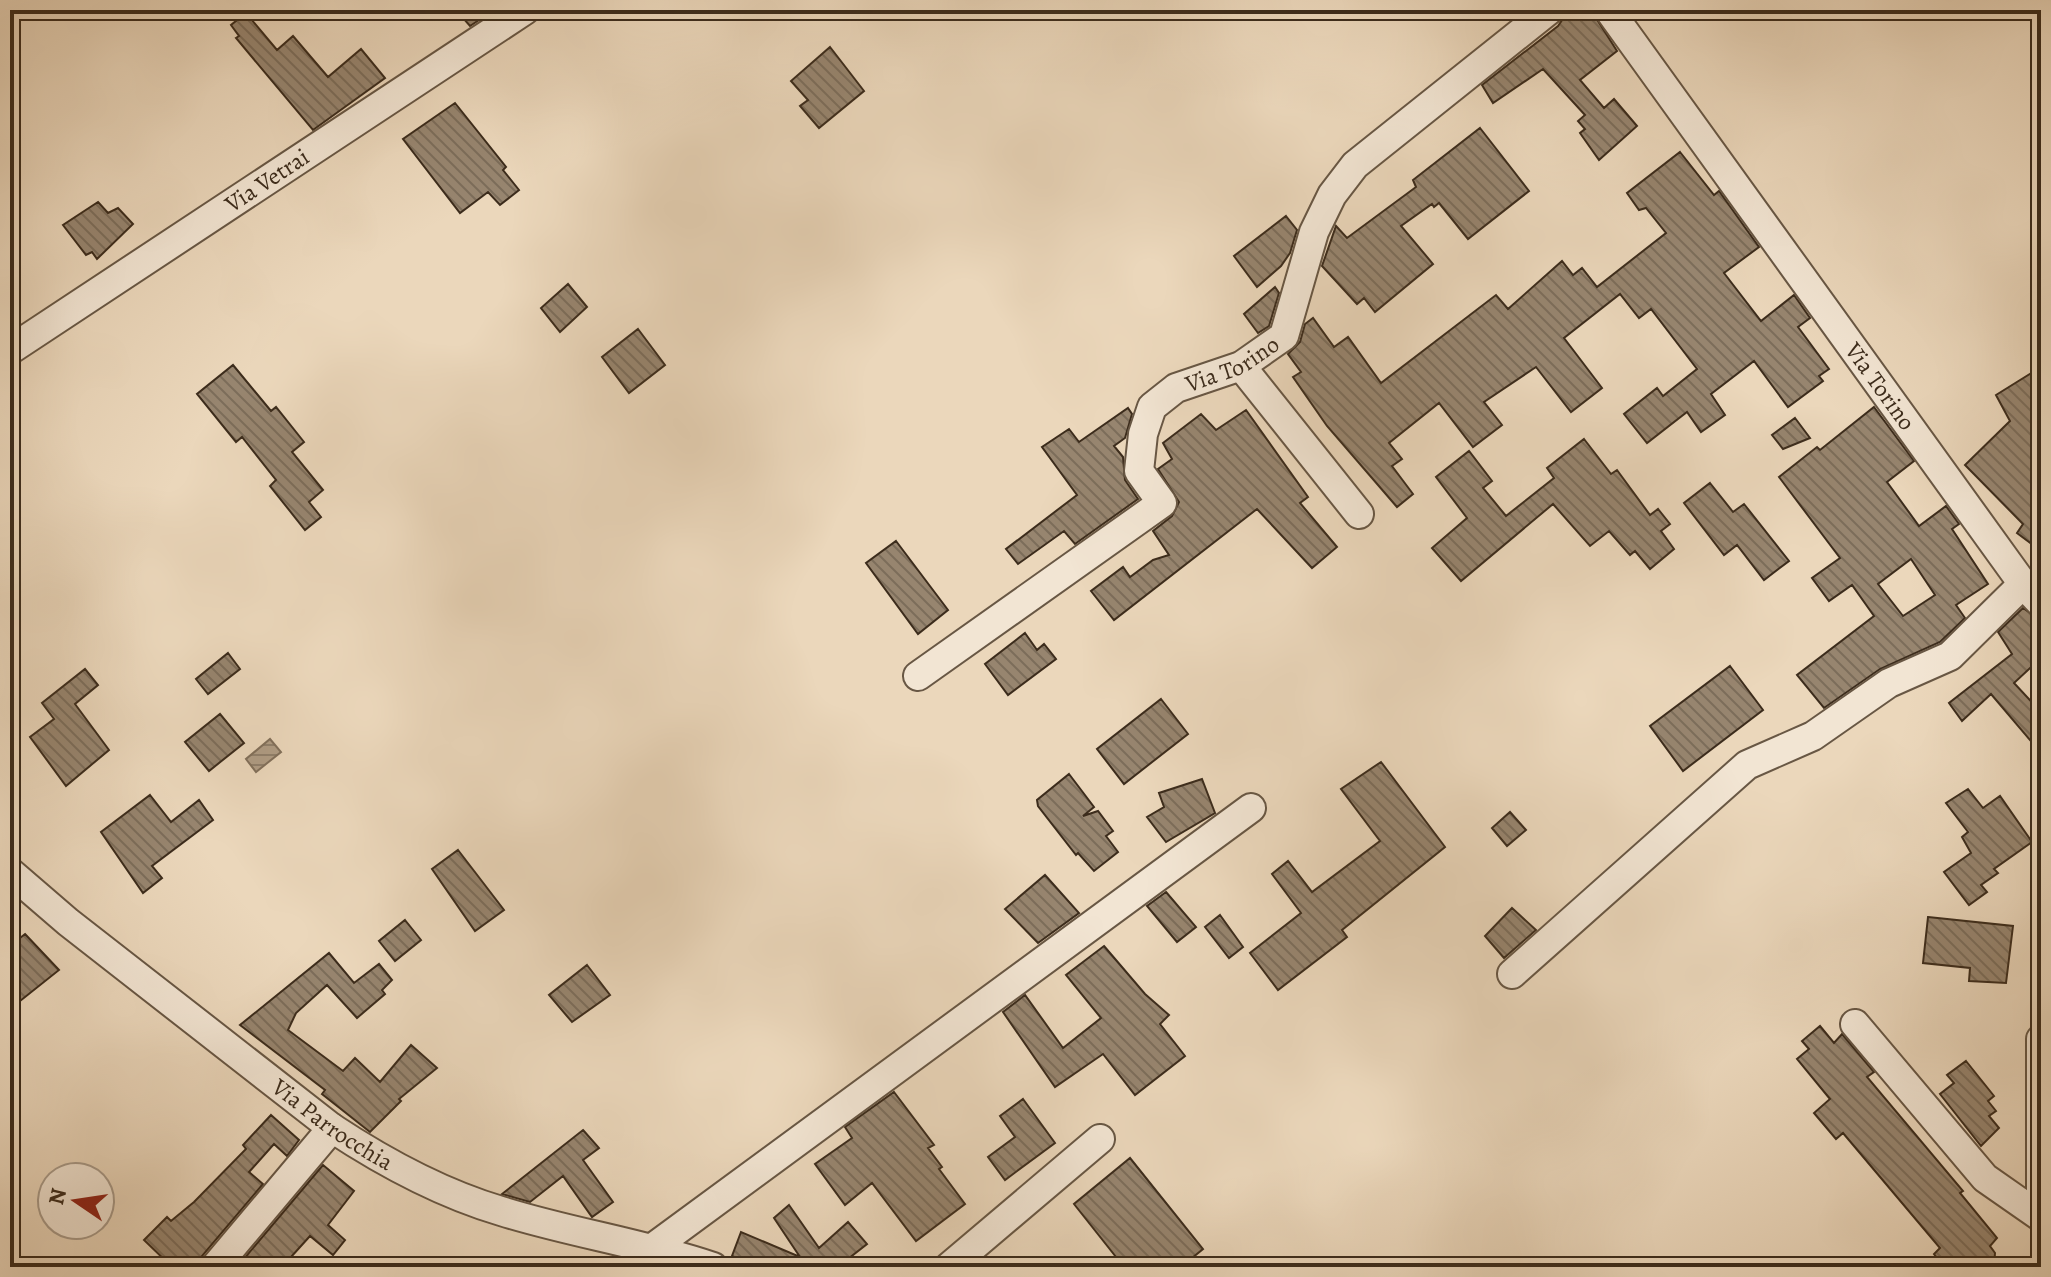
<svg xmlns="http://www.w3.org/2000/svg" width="2051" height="1277" viewBox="0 0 2051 1277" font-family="Alegreya,serif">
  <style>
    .water { fill: url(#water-rules); stroke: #82705b; stroke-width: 2 }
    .building { fill: url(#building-back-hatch); stroke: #3c2c1c; stroke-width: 2; fill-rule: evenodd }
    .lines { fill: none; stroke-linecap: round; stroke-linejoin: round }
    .minor-casing { stroke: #685744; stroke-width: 32 }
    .minor { stroke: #f2e5d3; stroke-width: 28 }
    .labels { text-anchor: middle; stroke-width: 8; stroke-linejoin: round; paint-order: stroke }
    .street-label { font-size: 24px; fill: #3c2c1c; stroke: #f2e5d3 }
  </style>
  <defs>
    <pattern id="water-rules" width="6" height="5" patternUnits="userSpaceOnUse" patternTransform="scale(2)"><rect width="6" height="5" fill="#b09d85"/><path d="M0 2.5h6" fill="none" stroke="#90806c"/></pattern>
    <pattern id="building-back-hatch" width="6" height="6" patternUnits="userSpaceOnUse" patternTransform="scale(2)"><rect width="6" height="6" fill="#97856f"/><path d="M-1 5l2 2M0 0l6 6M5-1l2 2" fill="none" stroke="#7c6d5a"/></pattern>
  </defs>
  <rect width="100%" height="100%" fill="#ebd7bb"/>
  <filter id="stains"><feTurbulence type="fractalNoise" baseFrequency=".0025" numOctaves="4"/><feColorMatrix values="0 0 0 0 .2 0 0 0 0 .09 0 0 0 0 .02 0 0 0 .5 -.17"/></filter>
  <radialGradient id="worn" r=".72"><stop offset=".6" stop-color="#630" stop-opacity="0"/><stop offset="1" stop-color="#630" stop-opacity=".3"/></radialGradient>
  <path class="water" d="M 270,739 L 281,752 L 256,772 L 246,759 Z"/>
  <path class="building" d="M 456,10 L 494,10 L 470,26 Z
    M 1569,10 L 1591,10 L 1617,51 L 1580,80 L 1604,108 L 1614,99 L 1637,126 L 1599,160 L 1580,133 L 1585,129 L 1578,121 L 1585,115 L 1543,69 L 1493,103 L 1482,85 L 1558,26 Z
    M 246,13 L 277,50 L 293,36 L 328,77 L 361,49 L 385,78 L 313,130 L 236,38 L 239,36 L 231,25 Z
    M 830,47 L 864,91 L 819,128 L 800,106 L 808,100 L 791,81 Z
    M 455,103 L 506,167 L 503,170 L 519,190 L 500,205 L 488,192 L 460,213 L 403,139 Z
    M 1480,128 L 1529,191 L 1468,239 L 1439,203 L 1434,207 L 1432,204 L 1401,226 L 1433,264 L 1375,312 L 1364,298 L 1357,304 L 1322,266 L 1336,226 L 1347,238 L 1416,187 L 1413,180 Z
    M 1680,152 L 1714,195 L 1719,191 L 1759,247 L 1724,273 L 1761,321 L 1794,295 L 1810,318 L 1798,327 L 1829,369 L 1819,376 L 1823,381 L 1788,407 L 1754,361 L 1711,394 L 1725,415 L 1701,432 L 1687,412 L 1647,443 L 1624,414 L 1657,388 L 1663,396 L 1697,369 L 1651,309 L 1639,318 L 1620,294 L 1564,338 L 1602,388 L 1571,412 L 1536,367 L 1484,402 L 1502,425 L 1473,447 L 1439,403 L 1389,443 L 1402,459 L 1392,466 L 1413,494 L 1397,507 L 1327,426 L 1293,377 L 1301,372 L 1288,354 L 1300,342 L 1305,324 L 1313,318 L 1334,347 L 1348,337 L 1381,383 L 1496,295 L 1508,309 L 1562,261 L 1573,275 L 1582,268 L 1597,287 L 1666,233 L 1646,208 L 1639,210 L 1627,193 Z
    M 98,202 L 108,213 L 118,208 L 133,224 L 97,259 L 92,252 L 86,255 L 63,225 Z
    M 1286,216 L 1297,230 L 1290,253 L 1281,266 L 1257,287 L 1234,256 Z
    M 568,284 L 587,307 L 560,332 L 541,308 Z
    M 1275,287 L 1279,293 L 1269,326 L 1258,333 L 1244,314 Z
    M 638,329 L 665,365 L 629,393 L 602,357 Z
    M 233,365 L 271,411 L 276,407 L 304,442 L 292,452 L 323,490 L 309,502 L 321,517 L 305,530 L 270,486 L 276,480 L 242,437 L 236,442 L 197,394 Z
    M 2041,367 L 2041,551 L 2017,533 L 2023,524 L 1965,465 L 2010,421 L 1996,395 Z
    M 1874,407 L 1914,461 L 1887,482 L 1919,526 L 1946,506 L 1959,524 L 1952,529 L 1988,584 L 1956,605 L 1965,618 L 1940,642 L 1880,669 L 1824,708 L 1797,675 L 1874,616 L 1852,585 L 1829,601 L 1812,578 L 1840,558 L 1779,477 L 1817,447 L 1820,450 ZM 1911,559 L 1935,595 L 1903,616 L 1878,584 Z
    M 1128,408 L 1132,414 L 1125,438 L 1114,446 L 1123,457 L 1125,480 L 1138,499 L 1075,544 L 1064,531 L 1018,564 L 1006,549 L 1077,495 L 1042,447 L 1069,429 L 1079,442 Z
    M 1246,410 L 1308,497 L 1300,503 L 1337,547 L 1312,568 L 1257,509 L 1114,620 L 1091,591 L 1123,567 L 1130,577 L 1153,560 L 1169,555 L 1153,531 L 1172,516 L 1179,502 L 1158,469 L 1172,459 L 1163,443 L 1201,414 L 1216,430 Z
    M 1795,418 L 1810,438 L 1783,449 L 1772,435 Z
    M 1584,439 L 1611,474 L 1617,470 L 1650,515 L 1658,509 L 1670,524 L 1661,531 L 1674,549 L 1650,569 L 1635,551 L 1630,555 L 1609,531 L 1590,546 L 1553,504 L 1461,581 L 1432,548 L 1467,518 L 1436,477 L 1469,451 L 1492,481 L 1483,488 L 1506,516 L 1554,478 L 1547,468 Z
    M 1710,483 L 1733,512 L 1744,504 L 1789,561 L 1764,580 L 1737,545 L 1724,555 L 1684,503 Z
    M 896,541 L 948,610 L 918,634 L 866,563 Z
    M 2023,608 L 2041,620 L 2041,658 L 2014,683 L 2041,712 L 2041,753 L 1991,694 L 1962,721 L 1949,703 L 2012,654 L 1998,632 Z
    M 1025,633 L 1037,650 L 1044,644 L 1056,659 L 1008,695 L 985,664 Z
    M 228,653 L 240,669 L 208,694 L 196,679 Z
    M 1730,666 L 1763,710 L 1683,771 L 1650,726 Z
    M 85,669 L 98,685 L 75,704 L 109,750 L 66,786 L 30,737 L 54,719 L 42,703 Z
    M 1161,699 L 1188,734 L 1124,784 L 1097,749 Z
    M 220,714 L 244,743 L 209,771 L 185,742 Z
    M 1381,762 L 1445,847 L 1342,930 L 1347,937 L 1278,990 L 1250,953 L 1301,913 L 1272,874 L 1288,861 L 1312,892 L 1380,841 L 1341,789 Z
    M 1069,774 L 1094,807 L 1083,816 L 1098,811 L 1113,831 L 1106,836 L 1118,852 L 1094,871 L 1078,853 L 1076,855 L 1038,806 L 1037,800 Z
    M 1202,779 L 1215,813 L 1166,842 L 1147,817 L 1164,807 L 1159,793 Z
    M 1968,789 L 1983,808 L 2000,796 L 2032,842 L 1994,869 L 1998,873 L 1981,885 L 1987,892 L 1969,905 L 1944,872 L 1971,853 L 1962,837 L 1968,832 L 1946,803 Z
    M 150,795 L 171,822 L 199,800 L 213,820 L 152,866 L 162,878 L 143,893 L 101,832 Z
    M 1510,812 L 1526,830 L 1507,846 L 1492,828 Z
    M 458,850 L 504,910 L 475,931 L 432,869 Z
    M 1045,875 L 1079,913 L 1038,943 L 1005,909 Z
    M 1166,892 L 1196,927 L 1177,942 L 1147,906 Z
    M 1512,908 L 1536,930 L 1504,958 L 1485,936 Z
    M 1220,915 L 1243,947 L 1229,958 L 1205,927 Z
    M 1928,917 L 2013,926 L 2006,983 L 1969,981 L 1970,968 L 1923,963 Z
    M 405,920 L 421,940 L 395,961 L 379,941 Z
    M 25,934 L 59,970 L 10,1009 L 10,946 Z
    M 1104,946 L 1145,994 L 1169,1015 L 1160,1024 L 1185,1056 L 1135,1095 L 1103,1054 L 1055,1087 L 1003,1012 L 1025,995 L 1063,1048 L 1101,1018 L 1066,975 Z
    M 329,953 L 354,983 L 379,964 L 392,980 L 382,990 L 385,994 L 357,1018 L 327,985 L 296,1013 L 288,1030 L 343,1071 L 355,1058 L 380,1082 L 411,1045 L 437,1068 L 399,1099 L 401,1101 L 370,1132 L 322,1094 L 325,1090 L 240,1025 Z
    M 587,965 L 610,995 L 572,1022 L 549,995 Z
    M 1820,1026 L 1834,1043 L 1842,1034 L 1874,1072 L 1867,1077 L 1963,1191 L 1960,1193 L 1997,1238 L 1990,1246 L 1995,1253 L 1994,1267 L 1944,1267 L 1934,1254 L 1940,1248 L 1843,1133 L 1836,1139 L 1814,1113 L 1830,1099 L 1797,1059 L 1809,1049 L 1802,1041 Z
    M 1966,1061 L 1994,1096 L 1988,1101 L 1996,1111 L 1989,1116 L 1999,1128 L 1981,1146 L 1940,1094 L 1954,1083 L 1947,1075 Z
    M 894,1092 L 934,1145 L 928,1148 L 942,1167 L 939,1169 L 965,1204 L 916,1241 L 872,1183 L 845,1205 L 815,1164 L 852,1138 L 845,1127 Z
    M 1023,1099 L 1055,1143 L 1005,1180 L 988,1157 L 1015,1137 L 1000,1116 Z
    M 271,1115 L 299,1140 L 287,1156 L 274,1144 L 249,1172 L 263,1184 L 202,1256 L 198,1267 L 172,1267 L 144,1240 L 167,1217 L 171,1221 L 194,1202 L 246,1149 L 243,1145 Z
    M 583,1130 L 599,1148 L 583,1160 L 613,1202 L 592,1217 L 563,1176 L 530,1202 L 502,1194 Z
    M 1130,1158 L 1203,1249 L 1181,1267 L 1124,1267 L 1074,1204 Z
    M 323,1165 L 354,1191 L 328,1225 L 345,1240 L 333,1255 L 310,1236 L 282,1267 L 237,1267 Z
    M 789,1205 L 819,1248 L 848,1222 L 867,1244 L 848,1259 L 855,1267 L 756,1267 L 732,1256 L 741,1232 L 800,1257 L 774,1218 Z"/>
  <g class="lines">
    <defs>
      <g id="minor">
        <path id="s1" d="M 1609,10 L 2023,584 L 2041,603"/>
        <path id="s2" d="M 10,350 L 525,10"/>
        <path d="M 1241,366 L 1359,514"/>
        <path id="s3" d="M 918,676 L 1162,503 L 1139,471 L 1143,434 L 1152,407 L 1176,388 L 1241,366 L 1284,336 L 1314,232 L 1332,195 L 1355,165 L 1549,10"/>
        <path id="s4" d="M 10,872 L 68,922 L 332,1128 C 385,1163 440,1193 501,1211 C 571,1233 643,1243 713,1267"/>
        <path d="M 1512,974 L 1747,765 L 1813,736 L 1889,683 L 1950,656 L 2023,584"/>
        <path d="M 1855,1024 L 1985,1178 L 2041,1217"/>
        <path d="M 2041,1039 L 2041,1216"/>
        <path d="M 654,1247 L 1251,808"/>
        <path d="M 215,1267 L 332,1128"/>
        <path d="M 949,1267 L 1100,1139"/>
      </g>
    </defs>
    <use href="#minor" class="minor-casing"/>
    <use href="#minor" class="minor"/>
  </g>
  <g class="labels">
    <g class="street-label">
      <text dy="8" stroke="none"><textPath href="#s2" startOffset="308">Via Vetrai</textPath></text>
      <text dy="8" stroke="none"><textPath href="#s3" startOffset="496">Via Torino</textPath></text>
      <text dy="8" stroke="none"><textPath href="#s1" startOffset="464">Via Torino</textPath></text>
      <text dy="8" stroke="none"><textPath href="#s4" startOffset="410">Via Parrocchia</textPath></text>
    </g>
  </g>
  <rect width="2051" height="1277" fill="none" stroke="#ebd7bb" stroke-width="40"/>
  <rect x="12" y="12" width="2027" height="1253" fill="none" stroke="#3c2c1c" stroke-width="4"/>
  <rect x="20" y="20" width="2011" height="1237" fill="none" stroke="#3c2c1c" stroke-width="2"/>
  <g transform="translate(76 1201) rotate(283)"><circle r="38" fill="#f2e5d3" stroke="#a99b8a" stroke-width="2"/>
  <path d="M0-6L14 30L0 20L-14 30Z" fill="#8f2418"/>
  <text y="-12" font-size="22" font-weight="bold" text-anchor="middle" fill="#3c2c1c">N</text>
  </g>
  <rect width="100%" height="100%" filter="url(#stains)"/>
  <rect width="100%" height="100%" fill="url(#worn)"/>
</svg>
